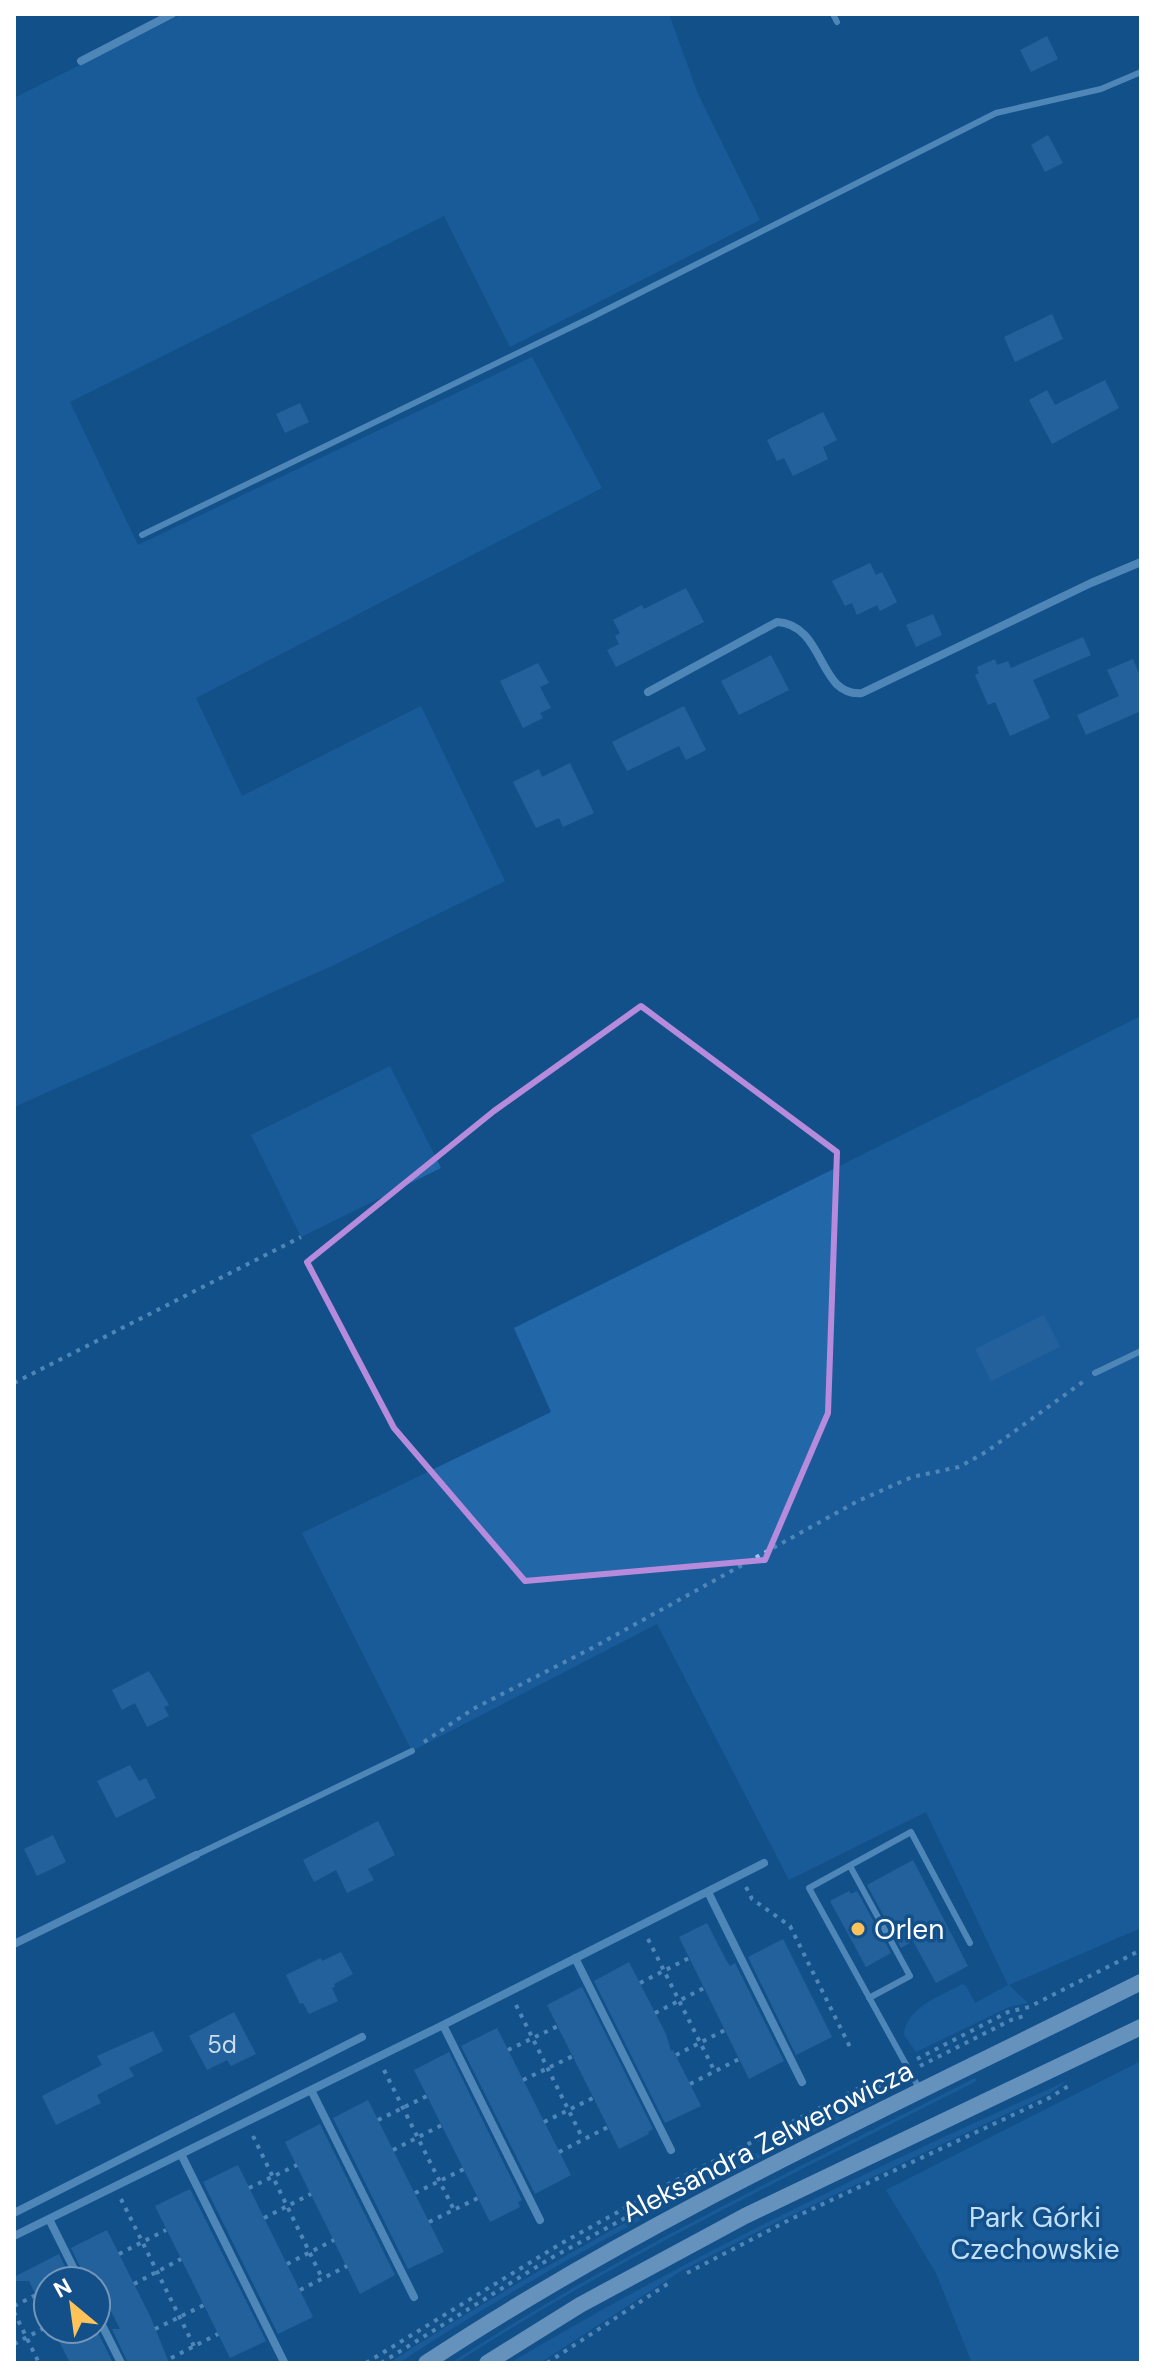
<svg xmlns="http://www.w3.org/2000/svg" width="1155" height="2377" viewBox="0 0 1155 2377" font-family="'DM Sans',sans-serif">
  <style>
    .green { fill: #2268a8 }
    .building { fill: #3677b2 }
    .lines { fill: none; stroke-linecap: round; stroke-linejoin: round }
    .path { stroke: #9ac7f0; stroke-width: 4; stroke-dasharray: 4 6; stroke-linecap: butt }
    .lane { stroke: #9ac7f0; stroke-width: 6 }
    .street { stroke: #9ac7f0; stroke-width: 8 }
    .secondary { stroke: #c8e2fb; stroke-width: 16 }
    .marked { fill: none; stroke: #b68bdc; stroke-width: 6; stroke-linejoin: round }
    .poi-dot { fill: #ffc359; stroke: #13508a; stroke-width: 3 }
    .labels { text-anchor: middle; stroke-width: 7; stroke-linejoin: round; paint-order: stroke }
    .number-label { font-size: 24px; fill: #cdddec }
    .poi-label { font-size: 28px; fill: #fff; stroke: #13508a; text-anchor: start }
    .street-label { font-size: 28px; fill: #fff; stroke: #13508a }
    .park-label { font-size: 28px; fill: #c0e0fc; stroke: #13508a }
  </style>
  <rect width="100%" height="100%" fill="#13508a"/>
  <path class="green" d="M 182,14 L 669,14 L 698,94 L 760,220 L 510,347 L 444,216 L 70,402 L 138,545 L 532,357 L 602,488 L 196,698 L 242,796 L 421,706 L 505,881 L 334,965 L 14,1107 L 14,98 Z
    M 1141,1016 L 1141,1928 L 1009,1985 L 1028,2003 L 1009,2007 L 916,2052 L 904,2035 C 906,2007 940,1997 962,1984 L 966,1986 L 975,2003 L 1008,1985 L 926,1812 L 789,1880 L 657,1624 L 412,1751 L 302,1533 L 551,1412 L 514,1328 Z
    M 390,1066 L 441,1168 L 301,1237 L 251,1135 Z
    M 1141,2061 L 1141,2363 L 972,2363 L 936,2273 L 886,2190 Z
    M 975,2078 L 977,2081 C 801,2170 622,2255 456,2363 L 451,2363 C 617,2254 798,2168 975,2078 Z
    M 1067,2081 L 1049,2094 L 773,2224 L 681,2271 L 540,2363 L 510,2363 C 689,2256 877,2166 1067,2081 Z
    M 888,2085 L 884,2095 L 873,2103 C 711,2181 550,2263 399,2363 L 389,2363 C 544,2262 708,2176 874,2095 Z"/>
  <path class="building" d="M 1047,36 L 1058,59 L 1031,72 L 1020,50 Z
    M 1048,135 L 1063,163 L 1045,172 L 1031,145 Z
    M 1052,314 L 1063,339 L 1015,362 L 1004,337 Z
    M 1105,380 L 1119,408 L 1052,444 L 1029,400 L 1047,390 L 1055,405 Z
    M 300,403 L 309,422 L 285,433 L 276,414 Z
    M 823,412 L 837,440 L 823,447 L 828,459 L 793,476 L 784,458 L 777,461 L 767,440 Z
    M 870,563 L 876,575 L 882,572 L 897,602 L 880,611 L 877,605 L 857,615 L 852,603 L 845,606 L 832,581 Z
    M 686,588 L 704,622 L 616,667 L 607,650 L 619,644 L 615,636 L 620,633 L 613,620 L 642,605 L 644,609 Z
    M 933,614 L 942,635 L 916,647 L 906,625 Z
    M 1083,637 L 1091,655 L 1033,680 L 1050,718 L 1010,736 L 995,702 L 988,705 L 975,675 L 979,673 L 977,667 L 995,659 L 997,665 L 1008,661 L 1011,668 Z
    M 771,655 L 789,690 L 739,715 L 721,681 Z
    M 1133,659 L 1141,678 L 1141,711 L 1086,735 L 1077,715 L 1119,696 L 1107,670 Z
    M 538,663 L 549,683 L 540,687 L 551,708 L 540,713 L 543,718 L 523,728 L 500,681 Z
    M 684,706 L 706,750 L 686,760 L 679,746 L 627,771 L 612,742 Z
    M 570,763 L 594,813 L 563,827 L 559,818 L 536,828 L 513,782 L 539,769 L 542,777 Z
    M 1044,1315 L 1060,1347 L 991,1381 L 975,1349 Z
    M 149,1671 L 169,1705 L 164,1707 L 169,1716 L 147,1727 L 135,1703 L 122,1710 L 112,1690 Z
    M 130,1765 L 139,1781 L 146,1778 L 156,1798 L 116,1818 L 97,1781 Z
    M 378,1821 L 395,1855 L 368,1869 L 374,1880 L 347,1893 L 336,1870 L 314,1882 L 303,1860 Z
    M 53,1835 L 66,1862 L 37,1876 L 24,1849 Z
    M 913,1860 L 968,1966 L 936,1983 L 913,1941 L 901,1948 L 867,1885 Z
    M 849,1891 L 851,1894 L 857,1891 L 891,1953 L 866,1967 L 830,1901 Z
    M 707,1923 L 725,1958 L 730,1966 L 735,1963 L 784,2061 L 749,2079 L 679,1937 Z
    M 783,1939 L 832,2037 L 796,2055 L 748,1957 Z
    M 341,1952 L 353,1974 L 334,1984 L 335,1987 L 332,1988 L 338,2001 L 309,2014 L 303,2003 L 300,2004 L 286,1975 L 321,1958 L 322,1961 Z
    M 629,1962 L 666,2034 L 671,2051 L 673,2050 L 701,2106 L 665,2123 L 594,1981 Z
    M 582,1987 L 653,2129 L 648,2132 L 649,2134 L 619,2149 L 547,2005 Z
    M 234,2012 L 256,2054 L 231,2066 L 227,2060 L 207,2070 L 189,2036 Z
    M 497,2028 L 571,2175 L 535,2194 L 461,2046 Z
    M 153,2031 L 163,2051 L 129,2068 L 134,2076 L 97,2095 L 101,2103 L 56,2125 L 42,2096 L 102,2065 L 97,2056 Z
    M 449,2052 L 522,2200 L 518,2202 L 520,2207 L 490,2222 L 414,2070 Z
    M 368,2100 L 444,2252 L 408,2269 L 333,2118 Z
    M 320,2124 L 395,2275 L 360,2294 L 285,2142 Z
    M 238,2165 L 313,2317 L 278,2334 L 203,2182 Z
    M 190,2189 L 266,2341 L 230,2358 L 155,2206 Z
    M 107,2230 L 151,2318 L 169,2363 L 128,2363 L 112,2329 L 120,2329 L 96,2281 L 87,2281 L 71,2248 Z
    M 59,2254 L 72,2281 L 48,2281 L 48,2320 L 29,2281 L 14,2281 L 14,2277 Z
    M 53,2329 L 96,2329 L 113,2363 L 70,2363 Z"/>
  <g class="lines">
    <path class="path" d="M 14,1383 L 301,1237
      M 424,1742 L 473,1709 L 594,1647 L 858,1501 L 912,1477 L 959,1467 L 986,1452 L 1084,1381
      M 746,1887 L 752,1899 L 790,1926 L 851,2049
      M 648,1939 L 715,2072
      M 640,1983 L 689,1958
      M 516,2005 L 583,2139
      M 655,2013 L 704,1988
      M 508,2050 L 558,2026
      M 676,2055 L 725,2030
      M 917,2059 L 1008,2012 L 1029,2007 L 1141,1950
      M 920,2066 L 1011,2020 L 1024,2016
      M 384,2070 L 454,2210
      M 523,2080 L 573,2056
      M 690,2084 L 739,2059
      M 877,2087 L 898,2077
      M 378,2120 L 427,2096
      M 544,2122 L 593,2098
      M 253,2136 L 322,2278
      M 393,2150 L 442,2125
      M 559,2152 L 608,2127
      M 249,2188 L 297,2165
      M 415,2193 L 464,2169
      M 121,2199 L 194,2346
      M 264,2218 L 311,2194
      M 429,2222 L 478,2198
      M 119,2254 L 166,2230
      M 287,2264 L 334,2240
      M 687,2273 L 791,2219 L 1049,2098 L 1070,2085
      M 134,2284 L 181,2259
      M 300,2290 L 347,2266
      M 14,2306 L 36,2295
      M 14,2312 L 39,2363
      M 155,2329 L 204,2305
      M 14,2344 L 48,2326
      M 171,2358 L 218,2334
      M 366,2363 L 562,2243 L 665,2186 L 895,2070
      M 381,2363 L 551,2258 L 716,2169
      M 547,2363 L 672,2281"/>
    <path class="lane" d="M 833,14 L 837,22
      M 142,535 L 590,318 L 996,113 L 1101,89 L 1141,72
      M 1095,1373 L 1141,1351
      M 196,1855 L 412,1751
      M 850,1866 L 910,1976 L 869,1998
      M 920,2090 L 809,1888 L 911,1832 L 970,1943"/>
    <path class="street" d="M 81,61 L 172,14
      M 648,692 L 777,622 C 826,625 817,697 862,693 L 1091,583 L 1141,562
      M 708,1892 L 802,2082
      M 14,1944 L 196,1855
      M 575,1958 L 671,2150
      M 443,2025 L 540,2220
      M 311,2090 L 414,2297
      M 181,2154 L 284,2362
      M 14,2213 L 362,2037
      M 49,2219 L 80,2281
      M 14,2236 L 443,2025 L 764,1863
      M 96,2313 L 121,2363"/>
    <path class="secondary" d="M 426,2363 C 651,2214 900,2103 1141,1982
      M 487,2363 L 580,2305 L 745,2216 L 1141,2027"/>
  </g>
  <path d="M0 0H1155V2377H0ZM 641,1006 L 837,1152 L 828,1413 L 765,1560 L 525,1581 L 394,1428 L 307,1262 L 494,1111 Z" fill="#13508a" fill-opacity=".55" fill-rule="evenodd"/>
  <path class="marked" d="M 641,1006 L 837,1152 L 828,1413 L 765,1560 L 525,1581 L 394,1428 L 307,1262 L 494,1111 Z"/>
  <circle class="poi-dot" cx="858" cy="1929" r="8"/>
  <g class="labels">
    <g class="number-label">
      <text x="222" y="2053">5d</text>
    </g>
    <g class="poi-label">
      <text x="874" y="1939">Orlen</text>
    </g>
    <g class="street-label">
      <text transform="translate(767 2141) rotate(-27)" y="10">Aleksandra Zelwerowicza</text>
    </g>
    <g class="park-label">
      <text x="1035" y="2227">Park Górki<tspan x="1035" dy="32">Czechowskie</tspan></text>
    </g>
  </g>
  <rect width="1155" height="2377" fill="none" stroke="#ffffff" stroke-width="32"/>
  <g transform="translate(72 2305) rotate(331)"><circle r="38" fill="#13508a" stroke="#7196b9" stroke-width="2"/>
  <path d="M0-6L14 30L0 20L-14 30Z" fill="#ffc359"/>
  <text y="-12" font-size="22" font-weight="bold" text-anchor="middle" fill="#ffffff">N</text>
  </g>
</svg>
